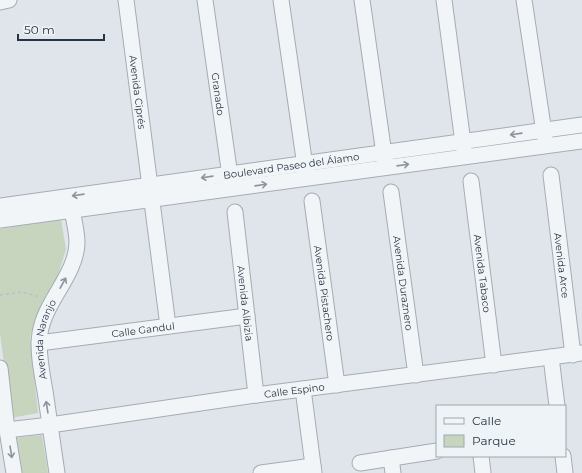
<svg xmlns="http://www.w3.org/2000/svg" width="582" height="473" viewBox="0 0 582 473" font-family="Montserrat,sans-serif">
  <style>
    .green { fill: #c7d5bf }
    .lines { fill: none; stroke-linecap: round; stroke-linejoin: round }
    .minor-casing { stroke: #a4acb5; stroke-width: 17 }
    .path { stroke: #bdc3c9; stroke-width: 2; stroke-dasharray: 3 3; stroke-linecap: butt }
    .minor { stroke: #f2f5f8; stroke-width: 15 }
    .oneway { stroke: #8c949e }
    .labels { text-anchor: middle; stroke-width: 4; stroke-linejoin: round; paint-order: stroke }
    .street-label { font-size: 10px; fill: #263443; stroke: #eef3f7 }
  </style>
  <rect width="100%" height="100%" fill="#dfe5ea"/>
  <path class="green" d="M 61,219 L 66,249 L 58,275 L 38,313 L 30,336 L 38,413 L 11,418 L 0,333 L 0,229 Z
    M 42,435 L 48,473 L 19,473 L 14,438 Z"/>
  <g class="lines">
    <defs>
      <g id="minor">
        <path id="s1" d="M 126,0 L 168,326"/>
        <path id="s2" d="M 205,0 L 231,183"/>
        <path d="M 281,0 L 306,173"/>
        <path d="M 362,0 L 385,161"/>
        <path d="M 444,0 L 464,150"/>
        <path d="M 524,0 L 545,139"/>
        <path d="M 0,2 L 9,0"/>
        <path id="s3" d="M 551,175 L 573,355"/>
        <path id="s4" d="M 471,181 L 494,365"/>
        <path id="s5" d="M 391,192 L 416,375"/>
        <path id="s6" d="M 312,201 L 337,385"/>
        <path id="s7" d="M 0,206 L 582,125"/>
        <path id="s8" d="M 235,212 L 256,395"/>
        <path d="M 0,220 L 582,141"/>
        <path id="s9" d="M 39,343 L 247,316"/>
        <path d="M 551,357 L 557,406"/>
        <path d="M 0,368 L 7,430 L 14,473"/>
        <path d="M 303,389 L 314,473"/>
        <path id="s10" d="M 7,430 L 50,425 L 256,395 L 582,353"/>
        <path d="M 481,456 L 483,473"/>
        <path d="M 563,456 L 565,473"/>
        <path d="M 391,458 L 393,473"/>
        <path d="M 360,463 L 437,451"/>
        <path id="s11" d="M 57,473 C 53,446 49,418 45,391 C 42,374 37,350 40,333 C 45,301 76,275 77,243 C 77,232 74,221 72,210"/>
        <path d="M 261,473 L 313,466"/>
      </g>
    </defs>
    <use href="#minor" class="minor-casing"/>
    <path class="path" d="M 0,295 L 22,292 L 40,297"/>
    <use href="#minor" class="minor"/>
  </g>
  <defs><path id="oneway-shaft" d="M-6 0H5M1.5-3L5.5 0L1.5 3" fill="none" stroke-width="1.6" stroke-linecap="round" stroke-linejoin="round"/></defs>
  <g class="oneway">
    <use href="#oneway-shaft" transform="translate(516 134) rotate(172)"/>
    <use href="#oneway-shaft" transform="translate(403 165) rotate(-8)"/>
    <use href="#oneway-shaft" transform="translate(207 177) rotate(172)"/>
    <use href="#oneway-shaft" transform="translate(261 185) rotate(-8)"/>
    <use href="#oneway-shaft" transform="translate(78 195) rotate(172)"/>
    <use href="#oneway-shaft" transform="translate(63 283) rotate(-61)"/>
    <use href="#oneway-shaft" transform="translate(47 407) rotate(-99)"/>
    <use href="#oneway-shaft" transform="translate(11 452) rotate(81)"/>
  </g>
  <g class="labels">
    <g class="street-label">
      <text dy="4" stroke="none"><textPath href="#s1" startOffset="93">Avenida Ciprés</textPath></text>
      <text dy="4" stroke="none"><textPath href="#s2" startOffset="95">Granado</textPath></text>
      <text dy="4" stroke="none"><textPath href="#s7" startOffset="294">Boulevard Paseo del Álamo</textPath></text>
      <text dy="4" stroke="none"><textPath href="#s3" startOffset="91">Avenida Arce</textPath></text>
      <text dy="4" stroke="none"><textPath href="#s4" startOffset="93">Avenida Tabaco</textPath></text>
      <text dy="4" stroke="none"><textPath href="#s5" startOffset="92">Avenida Duraznero</textPath></text>
      <text dy="4" stroke="none"><textPath href="#s6" startOffset="93">Avenida Pistachero</textPath></text>
      <text dy="4" stroke="none"><textPath href="#s8" startOffset="92">Avenida Albizia</textPath></text>
      <text dy="4" stroke="none"><textPath href="#s9" startOffset="105">Calle Gandul</textPath></text>
      <text dy="4" stroke="none"><textPath href="#s11" startOffset="136">Avenida Naranjo</textPath></text>
      <text dy="4" stroke="none"><textPath href="#s10" startOffset="290">Calle Espino</textPath></text>
    </g>
  </g>
  <rect x="436" y="405" width="130" height="52" fill="#eef3f7" stroke="#9ea7af"/>
  <rect x="444" y="418" width="20" height="6" fill="#f2f5f8" stroke="#9ea7af"/>
  <text x="472" y="425" font-size="12" fill="#263443">Calle</text>
  <rect x="444" y="435" width="20" height="12" fill="#c7d5bf" stroke="#9ea7af"/>
  <text x="472" y="445" font-size="12" fill="#263443">Parque</text>
  <path d="M18 34v6h86v-6" fill="none" stroke="#263443" stroke-width="2"/>
  <text x="24" y="34" font-size="12" fill="#263443" stroke="#eef3f7" stroke-width="3" paint-order="stroke">50 m</text>
</svg>
